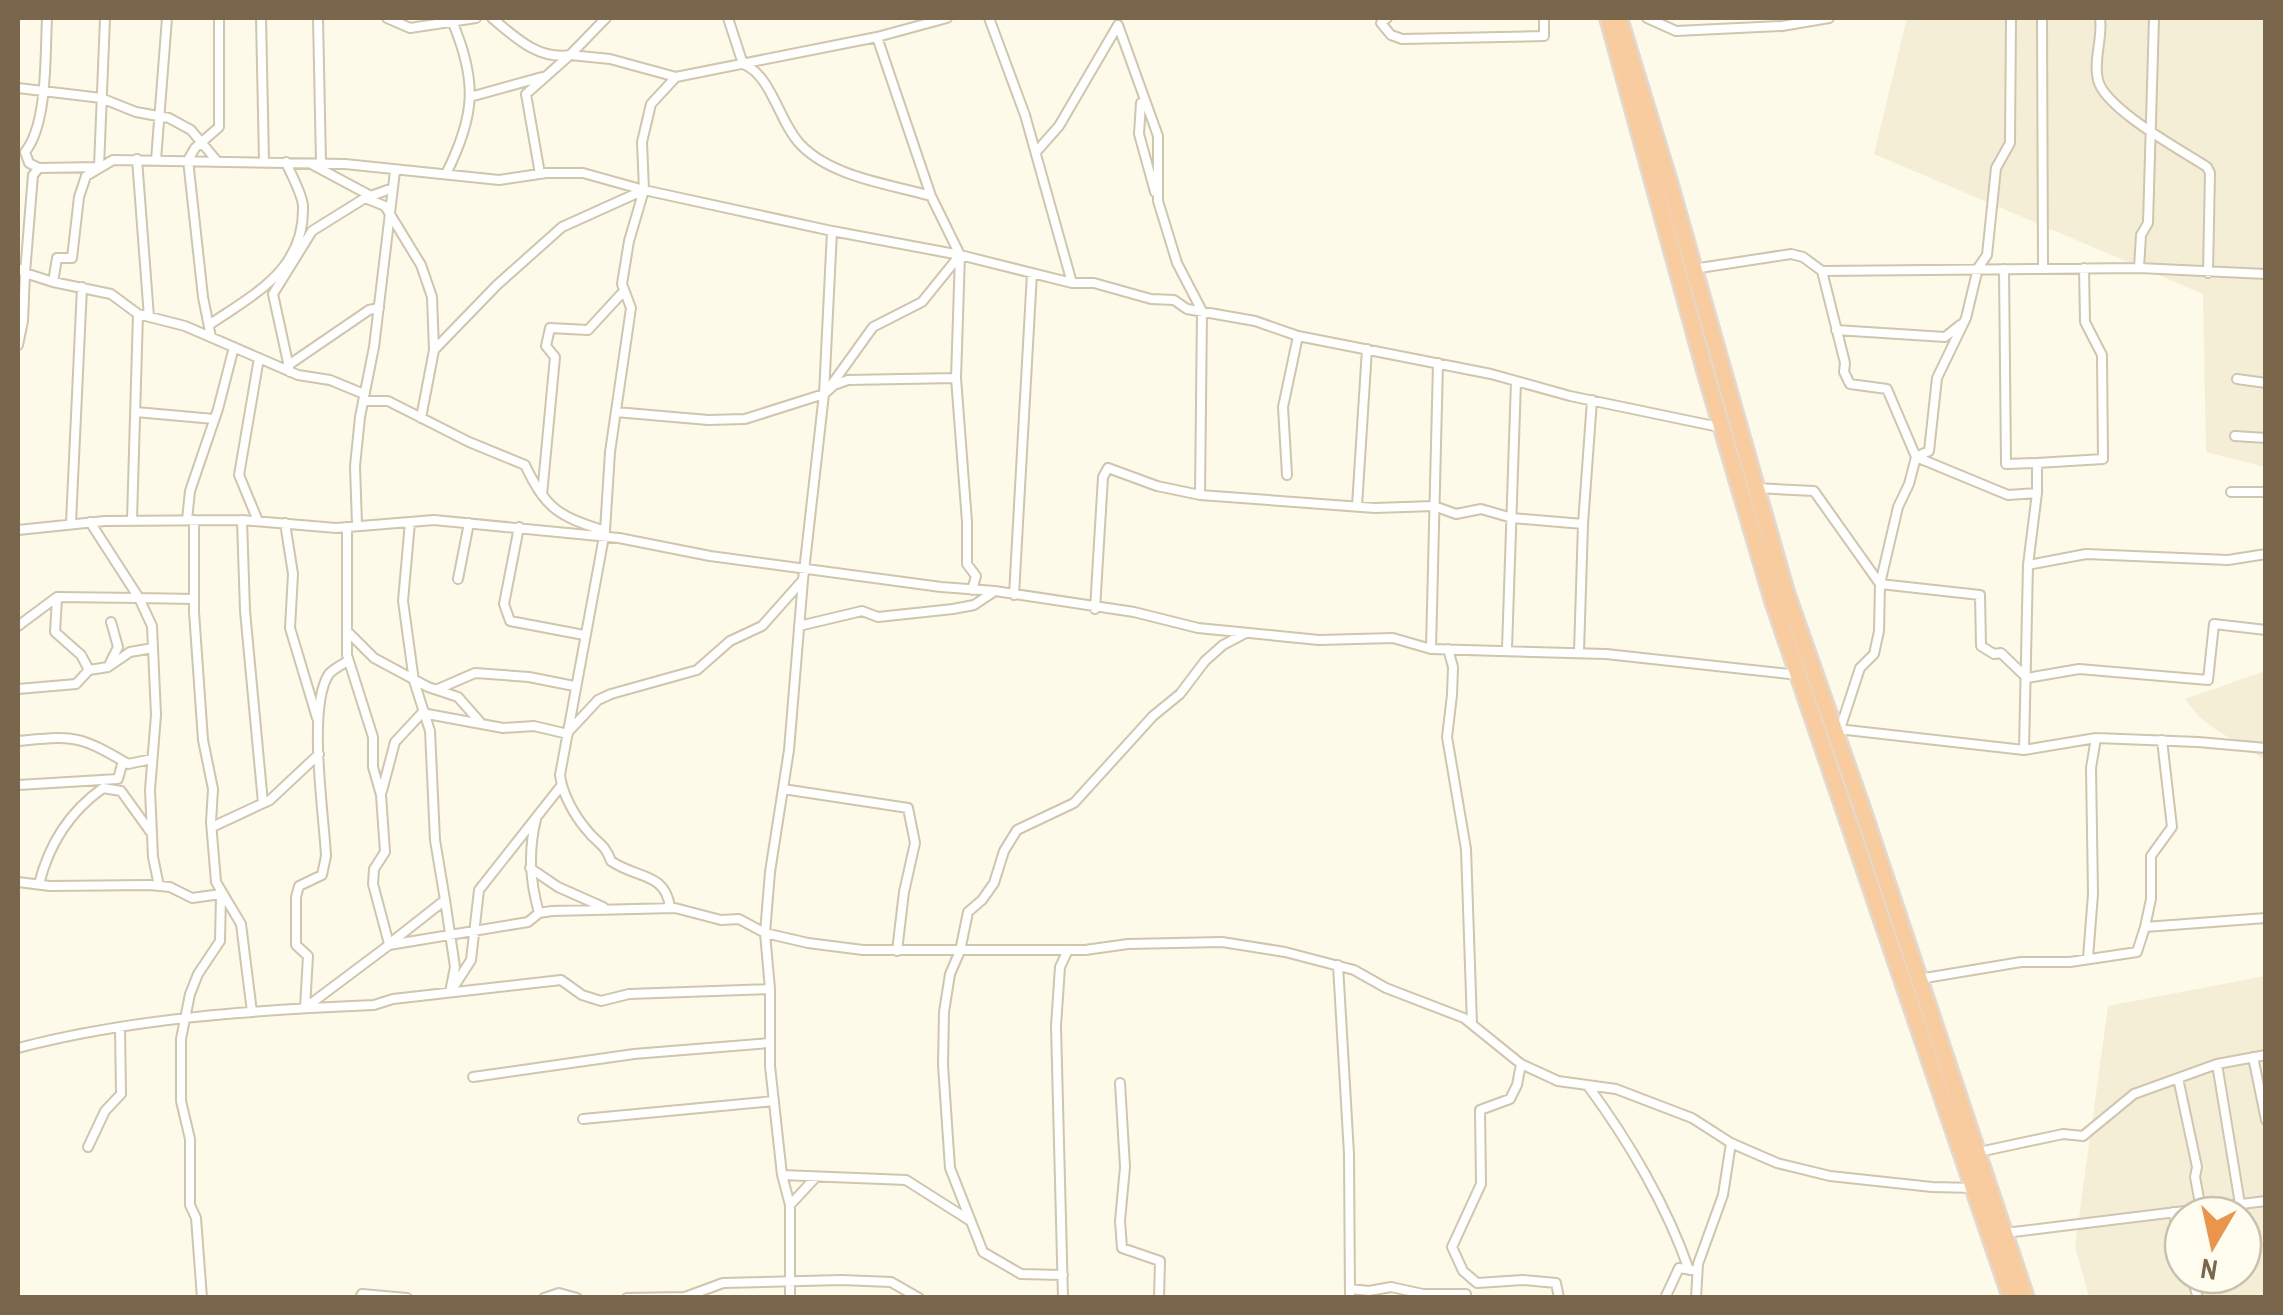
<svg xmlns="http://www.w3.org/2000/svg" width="2283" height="1315" viewBox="0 0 2283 1315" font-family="'Archivo Narrow',sans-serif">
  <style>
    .residential { fill: #f5eed7; fill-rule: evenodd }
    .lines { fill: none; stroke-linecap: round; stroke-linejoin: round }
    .street-casing { stroke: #d0c5ad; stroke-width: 12 }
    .highway-casing { stroke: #dfdad4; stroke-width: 20 }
    .street { stroke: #fff; stroke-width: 8 }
    .highway { stroke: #f8cc9e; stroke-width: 15 }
  </style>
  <rect width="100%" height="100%" fill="#fdfae9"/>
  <path class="residential" d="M1907,18h358v449l-59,-15 -3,-158 -329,-140z
    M2265,671v89l-50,-31 -17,-13 -13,-17z
    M2265,976v321h-176l-14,-51 33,-240zM2183,1215h60v60h-60z"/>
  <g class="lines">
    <defs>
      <path id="street" d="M47,18c-2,36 1,106 -22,134l4,11 10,5 60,-1
        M261,18l3,143
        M318,18l3,145
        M387,18l23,10 66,-10
        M492,18c23,19 46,42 78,37l-44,39 14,80
        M606,18l-36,37 40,4 66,18
        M728,18l15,46c29,11 36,59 58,81 31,32 88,39 130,51l29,59 -128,-24 -8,163 -21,186 -14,170 -19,122 -5,61 5,56v77l12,109 8,30v93
        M989,18l36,97 47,168
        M1387,18l-6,5 10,12 11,4 142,-3v-18
        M1647,18l29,13 106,-5 47,-8
        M2042,18l1,251
        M2100,18c3,20 -7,42 -2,62 7,29 83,70 109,87l3,6 -2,100
        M877,37l70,-19
        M18,88l83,10 35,14 33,6 22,12 26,31
        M470,97l72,-20
        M1141,103l-2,31 16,58
        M1036,152l23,-26 59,-101 40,111v65l19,62 25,48 -2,184
        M137,159l12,158
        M156,160l11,-142
        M313,165l58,31
        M99,167l6,-149
        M446,174c29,-58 32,-92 6,-153
        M365,198l20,8 36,59 11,32 2,53
        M960,255l112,28h22l57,16 23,1 13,9 68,12 43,15 193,38 79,22 149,31
        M960,255l-4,123 11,144v42l9,12 -4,14
        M18,268l7,5 8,-98 6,-7
        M2139,268l2,-33 7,-12 6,-205
        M1693,269l98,-15 12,3 19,14 23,92 -1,9 6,12 37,5 29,68 92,38 29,-2 -9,72 58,-11 142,6 38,-6
        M2004,269l2,195 31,-1
        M1822,271l317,-3 127,6
        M53,282l58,12 27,20 47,12 113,49 32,5 34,14
        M209,325c45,-31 96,-55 94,-119 -1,-13 -12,-31 -17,-44
        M1836,330l109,7 15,-12
        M211,337l-8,-40 -15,-137 7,-12 24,-21v-109
        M18,345l5,-24 2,-48 28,9 4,-24h15l7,-61 7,-21 27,-16 232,4 154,16 47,-7h37l61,17 188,41
        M290,364l79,-54 10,-2
        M290,372l-17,-78 39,-63 53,-33 28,-10
        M2237,379l29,4
        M832,384l41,-57 49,-25 38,-47
        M363,401h25l81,41 56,23c21,44 33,51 80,66
        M136,412l78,7
        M616,412l92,8 37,-1 79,-25 10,-9 14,-5 108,-2
        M421,418l13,-68 63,-65 65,-58 82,-37
        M2235,436l31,2
        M1287,475l-4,-68 15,-71
        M1755,488l59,3 66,93 100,11 1,51 13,8 7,-1 26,25 52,-9 129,11 6,-56 52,6
        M2231,492h35
        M2037,493v-30l66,-4 -1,-104 -17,-33 -1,-54
        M542,495l13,-138 -9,-11 4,-18 38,2 35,-38
        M1357,506l10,-157
        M132,520l6,-206
        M187,520l3,-29 28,-82 16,-62
        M194,520v92l9,128 10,49 -2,33 5,60 25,42 11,88
        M242,520l3,91 18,192
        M258,521l-19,-46 20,-117
        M410,522l-7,79 11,80 16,50 5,109 10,60
        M71,523l11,-236
        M285,523l8,51 -3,54 27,90
        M357,525l-2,-59 5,-49 14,-70 21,-176
        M347,527v128l26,82v30l8,28 4,57 -11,17 -1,15 16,60 56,-44 10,67 -5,25
        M519,527l-15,77 6,17 74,14
        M18,530l87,-9 137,-1 94,8 98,-8 185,18 91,18 231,31 54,4 139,21 64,16 121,12 74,-2 38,11 175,5 192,21
        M458,579l11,-56
        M1014,595l18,-322
        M57,599l-2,33 26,23 8,15
        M1095,609l8,-132 5,-9 49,18 43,9 175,13 59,-2 22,8 25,-5 31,9 71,6
        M18,626l39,-29 82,1 -49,-76
        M799,626l63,-15 16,6 75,-8 21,-4 18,-12
        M348,632l26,26 54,29 30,10 22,25
        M1431,649l7,-286
        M1448,649l5,18 -1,28 -5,42 19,112 6,175
        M1507,649l9,-268
        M1579,652l4,-128 9,-124
        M110,663l8,-16 -7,-25
        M18,689l58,-5 13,-14 19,-3 22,-15 23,-4
        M438,689l37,-16 54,4 45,9
        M422,713l81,15 31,-2 34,8
        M1838,729l186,21 72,-12 102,4 68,6
        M1840,729l20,-61 14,-14 5,-23 1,-47 18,-77 11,-23 7,-27 13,-6 8,-73 29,-60 12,-50 9,-13 9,-87 14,-25 1,-125
        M570,730l28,-30 13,-6 86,-24 33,-29 32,-15 40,-45
        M18,741c57,-5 59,-7 110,23l24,-5
        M2024,750l4,-185
        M18,785l100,-6 5,-18
        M783,789l125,19 7,35 -11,49 -7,59
        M382,791l13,-49 27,-29
        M536,819c-8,33 -6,62 3,94
        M212,827l58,-27 49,-46
        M530,868l28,19 45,20
        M18,882l32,4 100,-1 20,2 22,11 29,-4 -1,47 -22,33 -8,20 -9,45v62l9,38v66l6,13 6,80
        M39,884c10,-40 30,-72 64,-96l18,3 31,43
        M159,886l-6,-29 -3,-67 6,-75 -4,-89 -13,-28 55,1
        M670,907c-5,-35 -33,-28 -59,-46 -7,-19 -14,-17 -25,-32 -12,-14 -24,-36 -26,-54l45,-244 5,-79 21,-144 -9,-24 7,-43 15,-51 -2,-48 9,-38 25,-27 201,-40 54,159
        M2145,927l6,-28v-43l21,-29 -10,-87
        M2088,958l5,-64 -2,-126 5,-30
        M1338,965l11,189 1,144
        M1919,979l102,-17h49l67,-10 8,-25 121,-9
        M453,988l18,-28 8,-70 82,-104
        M305,1008l84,-63 139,-23 11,-9 13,-2 123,-3 46,12 18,-1 26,14 43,10 55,7h222l43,-6 94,-2 63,10 69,18 32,18 78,30 57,46 37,17 58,8 76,29 39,25 46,20 53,13 102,11 43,1
        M305,1008l3,-52 -12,-11v-48l3,-11 23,-11 4,-19c-2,-41 -19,-150 3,-182 4,-5 14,-10 19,-13
        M18,1048c115,-30 236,-38 356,-43l19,-6 168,-19 21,15 19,6 28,-7 141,-5
        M2253,1057l13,63
        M1521,1064l-4,21 -7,14 -30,11 1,74 -29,63 11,24 14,12 46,-3 33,3 3,15
        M2217,1064l23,140
        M473,1077l161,-23 135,-11
        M2178,1078l19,89 -2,10 6,32
        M1120,1083l5,84 -5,54 2,27 38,13 -1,37
        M1588,1086c40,54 79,120 101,184
        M583,1119l191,-18
        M88,1147l17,-36 16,-17 -1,-66
        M1979,1152l84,-18 20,2 51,-42 83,-30 49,-9
        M782,1175l124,5 63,40
        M790,1205l26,-28
        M2173,1212l10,34
        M2005,1233l261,-32
        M1063,1275l-42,-1 -38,-22 -33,-84 -7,-103 1,-53 6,-38 10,-23 8,-39 14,-12 12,-17 10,-32 13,-21 57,-27 79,-87 27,-22 25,-33 18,-16 21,-11
        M2191,1275l7,23
        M1350,1289l19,2 22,-4 32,7h43
        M360,1298l2,-4 45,4
        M544,1298l15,-5 18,5
        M627,1298l58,-1 38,-14 119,-3 49,2 28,16
        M1063,1298l-7,-272 4,-59 8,-17
        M1665,1298l14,-30 13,2
        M1696,1298l2,-34 25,-69 8,-52"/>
      <path id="highway" d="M1608,18l98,356 67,227 238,697
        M1619,18l51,167 116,407 76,216 164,490"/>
    </defs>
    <use href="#street" class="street-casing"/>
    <use href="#highway" class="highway-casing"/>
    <use href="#street" class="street"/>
    <use href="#highway" class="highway"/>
  </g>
  <rect width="2283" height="1315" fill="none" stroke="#79664b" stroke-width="40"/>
  <g transform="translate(2213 1245) rotate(189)"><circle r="48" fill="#fffdf0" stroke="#c9c1ae" stroke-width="2.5"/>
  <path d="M0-8L18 38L0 25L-18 38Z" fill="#ea954b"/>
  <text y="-15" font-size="28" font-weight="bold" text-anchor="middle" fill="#79664b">N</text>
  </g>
</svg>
